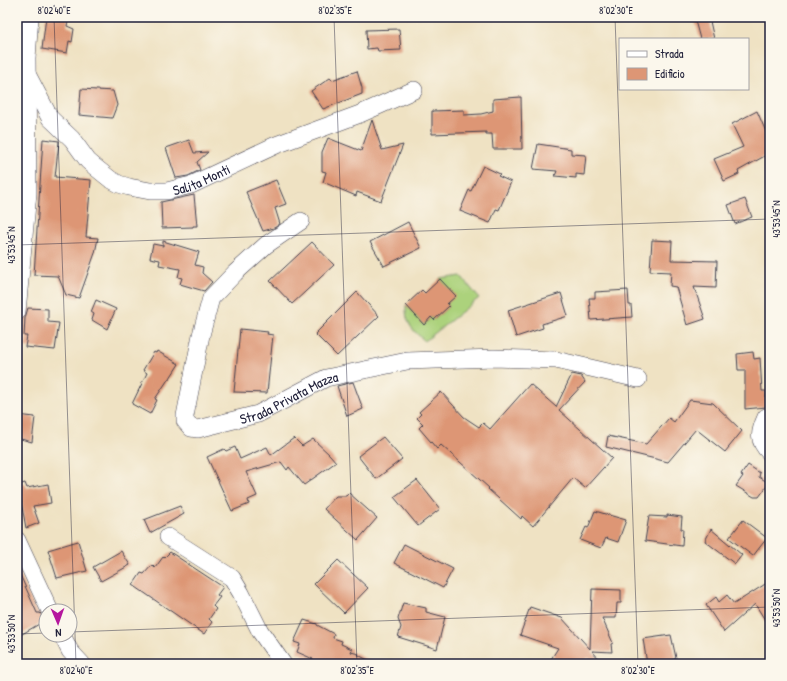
<svg xmlns="http://www.w3.org/2000/svg" width="787" height="681" viewBox="0 0 787 681" font-family="'Patrick Hand',sans-serif">
  <style>
    .green { fill: #acd27c; stroke: #677a5c }
    .building { fill: #dd9675 }
    .lines { fill: none; stroke-linecap: round; stroke-linejoin: round }
    .minor-casing { stroke: #413f4f; stroke-width: 18 }
    .minor { stroke: #fff; stroke-width: 17 }
    .ticks { fill: none; stroke: #22223b; stroke-width: 1; stroke-opacity: 0.45 }
    .labels { text-anchor: middle; dominant-baseline: central; stroke-width: 3; stroke-linejoin: round; paint-order: stroke }
    .street-label { font-size: 14px; fill: #22223b; stroke: #fbf7ec }
    .neatline { fill: none; stroke: #22223b; stroke-width: 1.5 }
    .ticks-label { font-size: 10px; text-anchor: middle; fill: #22223b }
  </style>
  <rect width="100%" height="100%" fill="#fbf7ec"/>
  <filter id="ink" filterUnits="userSpaceOnUse"><feTurbulence type="fractalNoise" baseFrequency=".025" numOctaves="2"/><feDisplacementMap in="SourceGraphic" scale="8" xChannelSelector="R" yChannelSelector="G"/><feConvolveMatrix kernelMatrix="1 2 1 2 8 2 1 2 1" color-interpolation-filters="sRGB"/></filter>
  <filter id="wash" filterUnits="userSpaceOnUse"><feTurbulence type="fractalNoise" baseFrequency=".012" numOctaves="4" result="noise"/><feDisplacementMap in="SourceGraphic" scale="16" xChannelSelector="R" yChannelSelector="G"/><feGaussianBlur stdDeviation="0.9" result="paint"/><feColorMatrix in="noise" values="0 0 0 0 0 0 0 0 0 0 0 0 0 0 0 0 0 1.4 0 .05"/><feComposite in="paint" operator="in"/></filter>
  <g filter="url(#wash)">
    <rect width="100%" height="100%" fill="#efe2c3"/>
    <path class="green" d="M461,276l18,22 -54,43c-13,-11 -20,-18 -19,-36l18,20 7,-8 3,3 15,-14 -2,-2 8,-8 -15,-17z"/>
    <g id="blocks">
      <path class="building" d="M46,17h23l-2,9 7,3 -2,13 -3,-1 -2,12 -25,-4z
        M694,17h15l5,22h-14z
        M399,29l2,21 -23,1 -1,-3 -10,1 -1,-19z
        M357,71l5,17v6l-39,15 -12,-18 19,-13 2,2z
        M81,89l32,2 4,14 -5,13 -33,-3z
        M521,97l1,52h-29l-1,-15h-6v-2l-54,2v-23l32,-1v5l17,-1 12,-3v-12z
        M757,111l13,30v12l-32,18 1,3 -15,7 -10,-22 29,-12 -11,-23z
        M372,120l10,30 21,-5 -22,56 -24,-9 -1,4 -33,-14 3,-10 -4,-1v-19l6,-14 33,13z
        M43,139l16,2 -4,36 36,3 -5,57 12,1 -3,15 -16,45 -13,-3 -8,-19 -24,-1z
        M189,140l5,13 14,-1 -11,10 3,8 -12,6 -12,2 -10,-30z
        M538,144l33,5v5l15,1 -2,20 -8,-1v4l-21,-2 2,-5 -24,-2z
        M483,166l17,8 -2,2 13,6 -12,28 -3,-1 -6,14 -30,-12 9,-21 2,1z
        M276,180l10,24 -11,4 5,16 -6,4 -11,3 -17,-39z
        M194,195l3,31h-4v1l-31,1 -1,-26z
        M745,199l7,18 -17,7 -7,-19z
        M408,222l13,26 -37,18 -14,-24z
        M652,240l20,1 -1,19 46,1 -1,27 -22,-1 11,32 -18,6 -11,-38 -6,-1 1,-14 -21,-1z
        M163,241l36,11 -4,13 8,2 -1,6 10,9 -8,9 -24,-7 2,-6 -4,-1 2,-8 -21,-4 1,-5 -10,-2 3,-14 10,2z
        M312,242l22,23 -42,39 -22,-23z
        M440,279l16,17 -9,8 2,2 -15,14 -3,-3 -7,8 -18,-20 16,-15 3,3z
        M628,290l1,15h2l1,12 -41,3 -2,-22h6v-6z
        M357,292l22,24 -42,40 -22,-22z
        M561,293l7,23 -26,8 1,4 -27,9 -8,-27z
        M96,300l20,9 -9,20 -15,-9 2,-6 -3,-2z
        M28,308l20,1v13l11,1 -4,27 -30,-3 2,-11h-3l1,-18z
        M240,329l28,3 -1,2 6,1 -6,58 -33,-1z
        M157,351l22,13 -9,14h-1l-14,21 2,1 -7,14 -18,-10 15,-31 -4,-3 11,-18 2,1z
        M753,352l1,7 6,-1 2,33h4v16l-21,2v-39h-7l-1,-16z
        M572,374l9,2 4,6 -26,28 53,48 -27,30 -12,-10 -40,48 -11,-10 -1,3 -33,-30 1,-1 -48,-43 -4,4 -18,-21 4,-4 -6,-6 4,-4 -2,-2 22,-20 23,25 15,10 4,-4 7,6 40,-45 26,23z
        M353,382l10,27 -16,7 -10,-30z
        M690,400l23,3 29,28 -17,21 -29,-23 -28,33 -62,-15 2,-11 38,8 23,-26 5,4z
        M17,415l18,2 -3,25 -15,-4z
        M383,437l19,22 -26,20 -18,-23z
        M294,438l8,8 11,-7 17,16 6,7 -32,23 -15,-18 -2,3 -6,-8 -35,10 11,24 -9,4 1,4 -17,7 -25,-54 17,-8 2,2 9,-4 5,12 27,-12 4,8z
        M748,465l12,8 -1,4 10,6 -10,14h-5l-18,-11 7,-10 -2,-1z
        M417,480l23,29 -22,17 -24,-29z
        M25,483l2,5 21,-4 3,19 -18,3 6,17 -13,5 -8,-43z
        M349,493l28,25 -19,22 -34,-31 12,-13h10z
        M180,506l4,8 -34,19 -6,-13z
        M595,511l31,9 -8,22 -12,-4 -5,10 -21,-8 6,-13 2,1z
        M667,515l15,2 -1,12h2l-1,17 -37,-5 4,-25 18,1z
        M743,520l24,18 -14,18 -24,-18z
        M711,529l31,26 -7,9 -30,-23z
        M78,541l9,30 -30,7 -9,-28z
        M404,544l49,25 -10,19 -49,-25z
        M121,551l9,14 -29,16 -8,-14z
        M170,552l53,35 -6,8 3,2 -7,9 3,3 -7,10 3,3 -8,12 -71,-49 8,-12 3,1 8,-9 3,3 8,-11 1,1z
        M338,560l30,28 -24,25 -30,-29z
        M17,568l20,45h3l6,7 -29,17z
        M770,581v47l-15,-24 -31,28 -18,-27 10,-8 3,5 8,-7 7,9z
        M592,589l29,1v13h-4l-1,15h-14l11,25 -2,1 1,8 -20,-1 9,10 -14,-3 -4,6h-35l10,-16 -38,-13 10,-28 32,11 28,31z
        M403,603l23,5v4l19,5 -8,32 -39,-12 3,-10 -3,-8z
        M304,620l13,4v1l17,9 -1,4 9,3 -1,3 11,5 -1,3 8,2 -1,1 18,9h-65l2,-5 -16,-7 3,-8 -6,-2z
        M671,635l5,23 -10,6h-19l-4,-25z"/>
    </g>
  </g>
  <g filter="url(#ink)">
    <use href="#blocks" fill-opacity="0" stroke="#413f4f" stroke-width="1"/>
    <g class="lines">
      <defs>
        <g id="minor">
          <path id="s1" d="M27,74l23,44 22,21 16,22 7,6 15,12 9,5 10,3 21,4h17l24,-6 85,-40 84,-31 54,-24"/>
          <path id="s2" d="M301,221l-35,24 -31,28 -24,25 -10,37 -16,81v5l6,7 7,1 60,-15 68,-36 81,-17 87,-3 62,2 82,19"/>
          <path d="M17,312l11,-119 -1,-135 3,-41"/>
          <path d="M770,419l-4,-2c-7,15 -9,24 4,36"/>
          <path d="M168,537l64,41 9,15 19,38 23,33"/>
          <path d="M17,540l33,71"/>
          <path d="M62,635l8,16 12,13"/>
        </g>
      </defs>
      <use href="#minor" class="minor-casing"/>
      <use href="#minor" class="minor"/>
    </g>
  </g>
  <path class="ticks" d="M54,17l22,647M334,17l23,647M615,17l23,647M17,245l753,-26M70,632l700,-25M17,634l29,-1"/>
  <g class="labels">
    <g class="street-label">
      <text stroke="none"><textPath href="#s1" startOffset="231">Salita Monti</textPath></text>
      <text stroke="none"><textPath href="#s2" startOffset="358">Strada Privata Mazza</textPath></text>
    </g>
  </g>
  <rect width="787" height="681" fill="none" stroke="#fbf7ec" stroke-width="44"/>
  <rect x="619" y="38" width="130" height="52" fill="#fbf7ec" stroke="#a4a2a5"/>
  <rect x="627" y="51" width="20" height="6" fill="#ffffff" stroke="#a4a2a5"/>
  <text x="655" y="58" font-size="12" fill="#22223b">Strada</text>
  <rect x="627" y="68" width="20" height="12" fill="#dd9675" stroke="#a4a2a5"/>
  <text x="655" y="78" font-size="12" fill="#22223b">Edificio</text>
  <g transform="translate(58 623) rotate(178)"><circle r="19" fill="#fbf7ec" stroke="#a4a2a5"/>
  <path d="M0-3L7 15L0 10L-7 15Z" fill="#b5179e"/>
  <text y="-6" font-size="11" font-weight="bold" text-anchor="middle" fill="#22223b">N</text>
  </g>
  <rect x="22" y="22" width="743" height="637" class="neatline"/>
  <g class="ticks-label">
    <text x="54" y="14">8°02'40"E</text>
    <text x="335" y="14">8°02'35"E</text>
    <text x="616" y="14">8°02'30"E</text>
    <text transform="translate(776 219) rotate(-90)" y="4">43°53'45"N</text>
    <text transform="translate(11 245) rotate(-90)" y="4">43°53'45"N</text>
    <text transform="translate(776 608) rotate(-90)" y="4">43°53'50"N</text>
    <text transform="translate(11 634) rotate(-90)" y="4">43°53'50"N</text>
    <text x="76" y="674">8°02'40"E</text>
    <text x="357" y="674">8°02'35"E</text>
    <text x="638" y="674">8°02'30"E</text>
  </g>
</svg>
